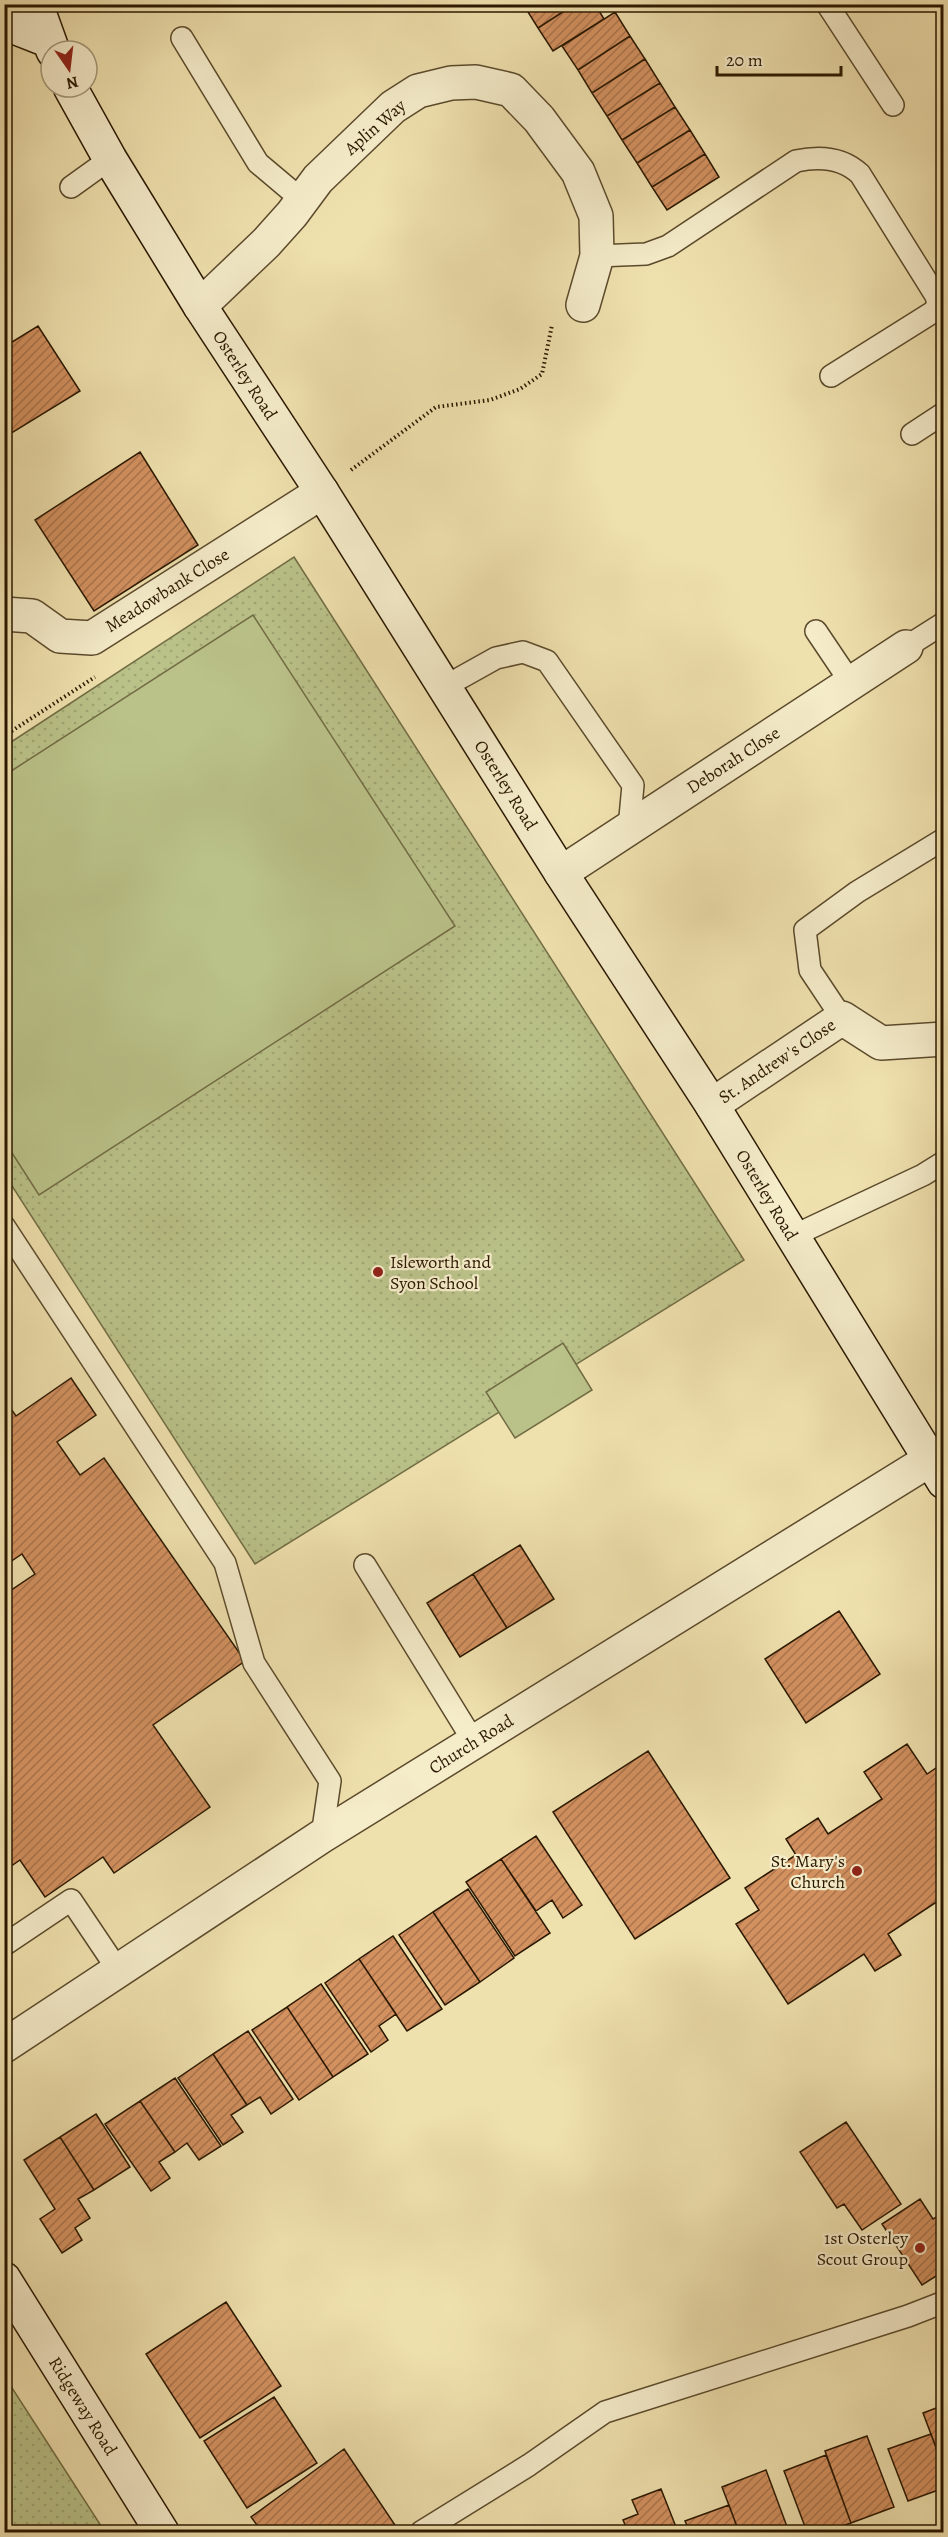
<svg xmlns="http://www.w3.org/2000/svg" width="948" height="2537" viewBox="0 0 948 2537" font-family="Alegreya,serif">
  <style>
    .park { fill: url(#park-dots); stroke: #726d44; stroke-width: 1.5 }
    .pitch { fill: #bac289; stroke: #726d44; stroke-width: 1.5 }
    .building { fill: url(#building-hatch); stroke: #2a1800; stroke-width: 1.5 }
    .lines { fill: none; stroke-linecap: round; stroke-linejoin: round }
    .lane-casing { stroke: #5b4a2c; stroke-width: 24 }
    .street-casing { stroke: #5b4a2c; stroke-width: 36 }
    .secondary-casing { stroke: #2a1800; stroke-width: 36 }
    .path { stroke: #2a1800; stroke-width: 4; stroke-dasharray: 1.5 3; stroke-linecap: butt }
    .lane { stroke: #f5ecca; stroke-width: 21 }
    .street { stroke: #f5ecca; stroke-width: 33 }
    .secondary { stroke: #f5ecca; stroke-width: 33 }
    .poi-dot { fill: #8f2418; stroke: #f5ecca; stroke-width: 2 }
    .labels { text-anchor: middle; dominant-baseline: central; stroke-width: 4.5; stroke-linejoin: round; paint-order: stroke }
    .street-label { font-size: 18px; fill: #2a1800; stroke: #f5ecca }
    .poi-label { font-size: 18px; fill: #2a1800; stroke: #f5ecca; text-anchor: end }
  </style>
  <defs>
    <pattern id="park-dots" width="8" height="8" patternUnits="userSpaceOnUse" patternTransform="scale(1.5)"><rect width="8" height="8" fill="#bac289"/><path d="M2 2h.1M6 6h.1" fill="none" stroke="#a0a674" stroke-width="1.8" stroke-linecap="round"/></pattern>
    <pattern id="building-hatch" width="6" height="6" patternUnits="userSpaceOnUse" patternTransform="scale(1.5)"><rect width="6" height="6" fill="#d39160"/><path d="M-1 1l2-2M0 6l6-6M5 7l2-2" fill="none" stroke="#ab754d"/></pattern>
  </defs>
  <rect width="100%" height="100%" fill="#efe1ae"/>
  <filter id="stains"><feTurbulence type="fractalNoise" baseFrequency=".00333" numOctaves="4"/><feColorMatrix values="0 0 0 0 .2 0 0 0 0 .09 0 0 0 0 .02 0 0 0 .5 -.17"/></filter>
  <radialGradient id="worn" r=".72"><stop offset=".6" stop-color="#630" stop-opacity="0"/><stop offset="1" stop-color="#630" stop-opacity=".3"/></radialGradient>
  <path class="park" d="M294,557l450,703 -489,304 -250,-389v-429z
    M4,2377h1l100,155h-100z"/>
  <path class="pitch" d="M253,615l202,311 -416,269 -34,-53v-367z
    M563,1343l29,47 -77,48 -29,-46z"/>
  <path class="building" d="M523,4h52l-37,24z
    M575,4h20l9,15 -51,32 -15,-23z
    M615,12l15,24 -52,34 -16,-24z
    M630,36l15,23 -53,34 -14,-23z
    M645,59l15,24 -53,33 -15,-23z
    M660,83l15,24 -53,33 -15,-24z
    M675,107l15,23 -53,33 -15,-23z
    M690,130l15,24 -53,33 -15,-24z
    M705,154l14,23 -52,33 -15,-23z
    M38,326l42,65 -75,46 -1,-90z
    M140,452l58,93 -104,66 -59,-91z
    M71,1378l25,37 -39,27 23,33 24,-17 141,203 -92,64 57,82 -96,66 -11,-16 -58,40 -25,-37 -16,11v-276l31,-21 -13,-20 -18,12v-167l12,17z
    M520,1545l34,54 -47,29 -34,-54z
    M473,1574l34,54 -47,29 -33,-54z
    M839,1611l41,63 -74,49 -41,-64z
    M907,1744l20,30 15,-10 2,3v130l-56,37 13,21 -26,16 -11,-17 -76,50 -52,-80 23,-14 -14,-22 51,-33 -10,-16 32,-21 10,16 54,-35 -18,-27z
    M648,1751l82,127 -95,61 -82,-127z
    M536,1836l46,69 -19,13 -11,-18 -16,11 -35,-52z
    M501,1859l49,74 -35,23 -49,-74z
    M468,1889l46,69 -34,24 -47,-70z
    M433,1912l47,70 -35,23 -46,-70z
    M393,1936l49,73 -35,22 -48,-72z
    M359,1959l37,55 -17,12 9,14 -17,12 -46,-69z
    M321,1984l47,70 -35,23 -46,-70z
    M287,2007l46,70 -34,23 -47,-70z
    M248,2031l45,68 -22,15 -11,-17 -13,8 -34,-51z
    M213,2054l34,51 -16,10 12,17 -20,13 -45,-67z
    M175,2078l46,68 -22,14 -12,-17 -12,9 -35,-51z
    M140,2101l35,51 -16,10 11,16 -19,13 -46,-67z
    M96,2114l34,53 -36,23 -34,-53z
    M846,2122l55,82 -39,26 -18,-26 -7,4 -37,-56z
    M60,2137l34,53 -16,9 12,19 -15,10 7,12 -20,13 -22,-34 15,-10 -31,-49z
    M920,2199l13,20 11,-6v58l-22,14 -40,-61z
    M226,2302l55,84 -81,52 -54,-84z
    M274,2397l43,66 -70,45 -43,-67z
    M944,2405v64l-21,-56z
    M931,2434l13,35v19l-36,13 -20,-52z
    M867,2436l27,71 -43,16 -26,-72z
    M344,2449l51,76 -9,7h-124l-11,-15z
    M826,2455l25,68 -27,9h-17l-23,-61z
    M766,2470l23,62h-50l-17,-45z
    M661,2489l17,43h-50l-5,-12 15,-6 -6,-14z
    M729,2505l10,27h-49l-5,-11z"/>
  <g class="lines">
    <defs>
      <path id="lane" d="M827,4l66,101
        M182,38l76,125 44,37
        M71,187l39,-28
        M597,256l49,-2 22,-8 128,-85c23,-5 46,-4 64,13l76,122 2,9 -5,7 -102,64
        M912,434l32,-21
        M816,631l35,52
        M906,647l38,-24
        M444,687l52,-29 27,-6 24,9 86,124 -4,43
        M842,1018l-32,-48 -5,-40 52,-38 87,-53
        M4,1226l221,337 29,100 76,118 -8,55
        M793,1236l130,-61 21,-13
        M365,1565l109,177
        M4,1945l67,-45 47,70
        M421,2532l108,-67 76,-53 303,-96 36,-14"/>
      <path id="street" d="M200,306l66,-63 26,-29 26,-35 75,-72 25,-16 33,-8 25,-1 35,8 28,29 39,53 18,44 1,40 -14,49
        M4,614l28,2 28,20 32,2 230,-146
        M561,873l345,-226
        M712,1105l130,-87 39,25 63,-4
        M4,2046l318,-210 622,-385"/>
      <path id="secondary" d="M36,4l17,47
        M4,23l43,17
        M70,87l40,72 90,147 122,186 239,381 151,232 232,377
        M4,2279l158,253"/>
    </defs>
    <use href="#lane" class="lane-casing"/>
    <use href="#street" class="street-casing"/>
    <use href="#secondary" class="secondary-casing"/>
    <path class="path" d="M351,470l85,-63 54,-7 30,-11 22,-15 10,-49
      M4,736l91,-59"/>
    <use href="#lane" class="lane"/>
    <use href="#street" class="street"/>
    <use href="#secondary" class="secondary"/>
  </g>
  <g class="poi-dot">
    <circle cx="378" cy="1272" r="6"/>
    <circle cx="857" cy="1871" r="6"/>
    <circle cx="920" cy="2248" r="6"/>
  </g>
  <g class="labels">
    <g class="street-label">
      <text transform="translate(375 127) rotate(-41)">Aplin Way</text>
      <text transform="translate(245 375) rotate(57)">Osterley Road</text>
      <text transform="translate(167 590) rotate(-32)">Meadowbank Close</text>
      <text transform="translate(733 760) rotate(-33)">Deborah Close</text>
      <text transform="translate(506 785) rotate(58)">Osterley Road</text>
      <text transform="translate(777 1061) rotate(-34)">St. Andrew's Close</text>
      <text transform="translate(767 1195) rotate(59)">Osterley Road</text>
      <text transform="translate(471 1744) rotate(-32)">Church Road</text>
      <text transform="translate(83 2406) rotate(58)">Ridgeway Road</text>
    </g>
    <g class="poi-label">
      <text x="390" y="1262" text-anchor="start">Isleworth and<tspan x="390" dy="21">Syon School</tspan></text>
      <text x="845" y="1861">St. Mary's<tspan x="845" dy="21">Church</tspan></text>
      <text x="908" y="2238">1st Osterley<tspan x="908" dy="21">Scout Group</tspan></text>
    </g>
  </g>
  <rect width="948" height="2537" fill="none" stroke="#efe1ae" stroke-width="24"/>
  <rect x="6" y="6" width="936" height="2525" fill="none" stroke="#2a1800" stroke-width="3"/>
  <rect x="12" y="12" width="924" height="2513" fill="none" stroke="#2a1800" stroke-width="1.5"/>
  <g transform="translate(69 69) rotate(166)"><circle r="28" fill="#f5ecca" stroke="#a49779" stroke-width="1.5"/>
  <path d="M0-4.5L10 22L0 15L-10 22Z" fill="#8f2418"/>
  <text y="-9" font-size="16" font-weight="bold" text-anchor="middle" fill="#2a1800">N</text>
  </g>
  <path d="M717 66v9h124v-9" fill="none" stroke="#2a1800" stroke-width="3"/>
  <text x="726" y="66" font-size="18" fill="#2a1800" stroke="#f5ecca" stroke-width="4.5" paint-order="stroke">20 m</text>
  <rect width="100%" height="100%" filter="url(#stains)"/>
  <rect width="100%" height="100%" fill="url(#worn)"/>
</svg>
